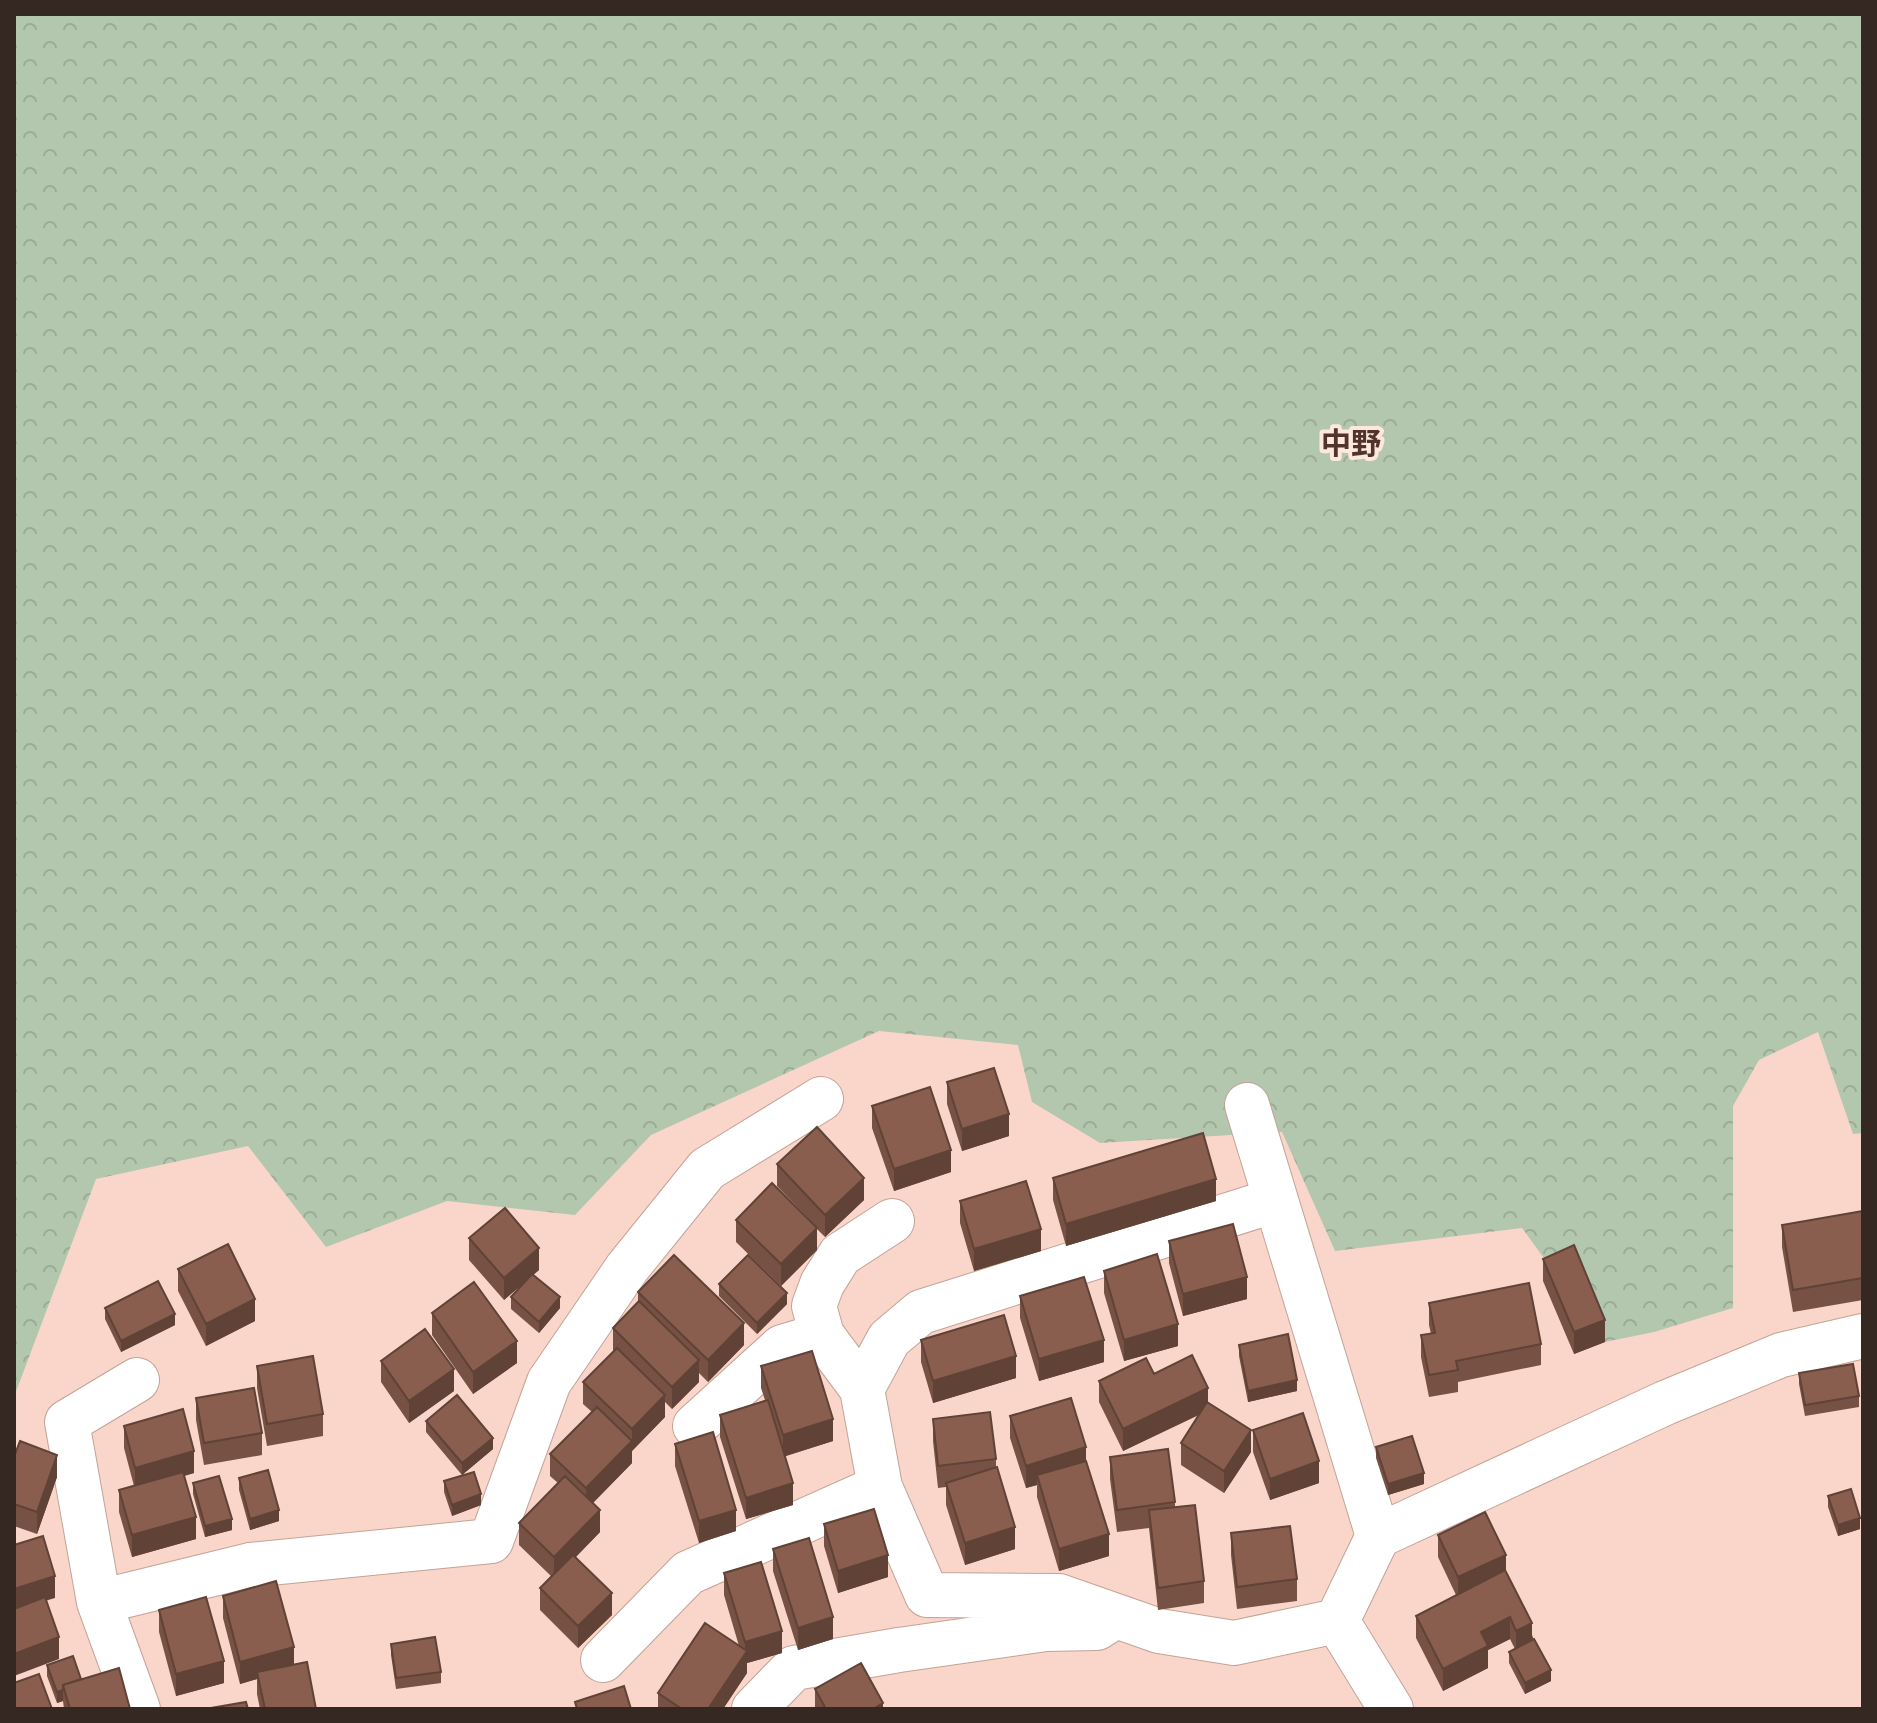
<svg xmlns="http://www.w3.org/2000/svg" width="1877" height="1723" viewBox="0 0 1877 1723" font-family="'Archivo Narrow','Noto Sans JP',sans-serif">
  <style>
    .forest { fill: url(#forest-crowns) }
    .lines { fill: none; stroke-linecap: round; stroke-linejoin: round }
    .minor-casing { stroke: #c4a296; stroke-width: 46 }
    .minor { stroke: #fff; stroke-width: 44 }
    .wall { fill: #765144 }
    .shaded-wall { fill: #604237 }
    .building { fill: #895e4f; stroke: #604237; stroke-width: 2 }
    .labels { text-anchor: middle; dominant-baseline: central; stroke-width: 8; stroke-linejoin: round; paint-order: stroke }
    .quarter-label { font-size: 30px; font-weight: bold; fill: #51352c; stroke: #fde7df }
  </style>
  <defs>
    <pattern id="forest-crowns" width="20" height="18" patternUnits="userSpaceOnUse" patternTransform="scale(2)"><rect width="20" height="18" fill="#b3c7ae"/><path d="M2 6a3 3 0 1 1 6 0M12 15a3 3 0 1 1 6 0" fill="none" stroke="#9bab95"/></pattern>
  </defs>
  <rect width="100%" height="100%" fill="#fad6ca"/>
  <path class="forest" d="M14,14h1849v1119l-10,1 -35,-102 -59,28 -26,46v202l-79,24 -49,10 -83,-114 -187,23 -53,-119 -182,11 -68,-41 -14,-57 -139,-14 -228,104 -76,80 -128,-14 -121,46 -78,-101 -152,33 -82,218z"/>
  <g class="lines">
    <defs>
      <path id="minor" d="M1247,1105l131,431
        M892,1221l-52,34 -18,29 -8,22 8,29 40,54 18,98 47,108 132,1 100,35 75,12 103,-22
        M137,1380l-70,42 32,180 39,107
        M862,1389l27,-50 32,-27 355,-112
        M695,1426l87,-79 40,-12
        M99,1602l151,-37 241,-24 58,-159 78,-114 80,-99 114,-70
        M1337,1621l41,-85 287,-133 116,-48 82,-19
        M1337,1621l54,88
        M603,1660l85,-87 192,-86
        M754,1709l40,-41 105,-18 147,-21 51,-1 19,-12"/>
    </defs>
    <use href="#minor" class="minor-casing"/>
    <use href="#minor" class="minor"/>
  </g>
  <path class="wall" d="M947,1082l62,54 -47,15 -15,-47z
    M872,1106l79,66 -57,19 -22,-63z
    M777,1164l87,36 -39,37 -8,-8v21l-36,36 -45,-44v-22l71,-3 -30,-31z
    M1053,1178l163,23 -150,45 -13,-46z
    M960,1201l81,50 -67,20 -14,-48z
    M1863,1211v89l-70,12 -11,-65v-22z
    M469,1238l70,32 -6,5 27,33 -21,25 -28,-24v-12l15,-16 -22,19 -35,-40z
    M1169,1241l78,58 -64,17 -14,-53z
    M1543,1259l62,83 -31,12 -31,-73z
    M178,1269l77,52 -49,25 -28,-55z
    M1104,1271l74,75 -54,15 -20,-68z
    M719,1284l68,20 -30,30 -38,-38z
    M638,1292l106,53 -36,37 -9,-9v9l-27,27 -7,-7v15l-33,34v12l-39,40 7,29 -24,25 36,58 -34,33 -38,-38v-22l11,-12 -32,-31v-22l39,-40 -8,-7v-22l42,-42 -9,-8v-22l31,-31 -1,-1v-22l25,-26z
    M1020,1296l84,66 -65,19 -19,-63z
    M1429,1303l112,41v21l-83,17v10l-29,5 -8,-40v-22l10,-1 -2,-9z
    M105,1308l70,17 -54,27 -16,-33z
    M432,1313l85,50 -44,31 -41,-59z
    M921,1340l95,38 -83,25 -12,-41z
    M1239,1345l58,46 -49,11 -9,-46z
    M381,1361l73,30 -45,32 -28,-41z
    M257,1366l66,48v22l-56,10 -10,-58z
    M761,1366l72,75 -48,15 8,49 -47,14 -26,-82v-22l45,-15 -4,-12z
    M1799,1373l60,23v11l-54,9 -6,-32z
    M1154,1374l54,28 43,50 -27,41 -43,-28v-22l18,-28 -76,36 -24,-49v-21z
    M196,1398l66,35v22l-58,10 -8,-45z
    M1010,1416l76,45 23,95 -50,15 -22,-74v-12l-11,3 -16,-50z
    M933,1419l63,40v9l19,81 -50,16 -19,-60v-18l-8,1 -5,-47z
    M426,1421l67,28 -31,26 -36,-43z
    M124,1426l70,47 -10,3 12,63 -64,18 -13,-45v-22l15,-4 -10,-38z
    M1253,1430l66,53 -49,17 -17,-48z
    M675,1444l61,87 -37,12 -24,-77z
    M1376,1447l48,37 -36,11 -12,-37z
    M14,1457l43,20 -20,57 -23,-8z
    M1110,1457l65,45v5l29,74v22l-46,7 -9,-82 -32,4 -7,-53z
    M239,1478l40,43 -29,9 -11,-40z
    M444,1481l37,24 -29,11 -8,-24z
    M193,1483l39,47 -27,7 -12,-43z
    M1828,1496l32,33 -22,7 -10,-29z
    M824,1524l64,53 -50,16 -14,-47z
    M1231,1533l66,46v22l-60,8 -6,-54z
    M1438,1535l68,37 45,109 -26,13 -16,-31v-11l6,-3 -5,-10 -22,11v18l-45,23 -27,-53v-22l40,-21 -18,-38z
    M773,1549l60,90 -35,11 -25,-79z
    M724,1573l58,80 -35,10v10l-24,36h-65v-16l81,-47 -15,-51z
    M223,1596l71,69 22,44h-56l-3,-15v-15l-17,5 -17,-66z
    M159,1610l65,73 -48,13 -17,-64z
    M391,1644l50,28v11l-45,6 -5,-34z
    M47,1665l34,14 49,30h-66l-1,-8 -6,2 -10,-27z
    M815,1689l68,20h-68z"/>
  <path class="shaded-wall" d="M1009,1114v22l-47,15v-22z
    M951,1150v22l-57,19v-22z
    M864,1178v22l-39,37v-22z
    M1216,1179v22l-150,45v-22z
    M817,1228v22l-36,36v-22z
    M1041,1229v22l-67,20v-22z
    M539,1248v22l-35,30v-22z
    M1247,1277v22l-64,17v-22z
    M787,1293v11l-30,30v-11z
    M560,1297v11l-21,25v-11z
    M255,1299v22l-49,25v-22z
    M175,1314v11l-54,27v-11z
    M1605,1320v22l-31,12v-22z
    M744,1323v22l-36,37v-22z
    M1178,1324v22l-54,15v-21z
    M1104,1340v22l-65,19v-22z
    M517,1341v22l-44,31v-22z
    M1016,1356v22l-83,25v-22z
    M699,1360v22l-27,27v-22z
    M454,1369v22l-45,32v-22z
    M1297,1380v11l-49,11v-11z
    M1208,1388v22l-85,41v-22z
    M665,1395v22l-33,34v12l-46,47v-22l46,-47v-12z
    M833,1419v22l-50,16v-22z
    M1251,1430v22l-27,41v-22z
    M493,1438v11l-31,26v-12z
    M1086,1447v22l-49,6v10l-11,3v-22z
    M194,1451v22l-59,17v-22z
    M57,1455v22l-20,57v-22z
    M1319,1461v22l-49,17v-21z
    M1424,1473v11l-36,11v-11z
    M793,1483v22l-47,14v-21z
    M481,1494v11l-29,11v-11z
    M279,1510v11l-29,9v-11z
    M600,1510v22l-46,47v-22z
    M736,1510v21l-37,12v-22z
    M196,1517v22l-64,18v-22z
    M1860,1518v11l-22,7v-11z
    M232,1519v11l-27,7v-11z
    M1015,1527v22l-50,16v-22z
    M1109,1534v22l-50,15v-22z
    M888,1555v22l-50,16v-22z
    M1506,1555v22l-48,22v-22z
    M55,1576v22l-41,12v-21z
    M612,1593v22l-34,33v-22z
    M833,1617v22l-35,11v-22z
    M1510,1617v22l-22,11v18l-45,23v-22l38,-37z
    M1532,1623v22l-16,8v-22z
    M782,1631v22l-35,10v10l-24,36h-15l37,-55v-12z
    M59,1637v22l-45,17v-22z
    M294,1647v22l-37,3v7l-17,5v-22z
    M224,1661v22l-48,13v-22z
    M1551,1670v11l-26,13v-11z
    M63,1690v11l-6,2v-11z
    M883,1703v6h-10z"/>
  <path class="building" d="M994,1068l15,46 -47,15 -15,-47z
    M930,1087l21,63 -57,19 -22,-63z
    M817,1127l47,51 -39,37 -48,-51z
    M1203,1133l13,46 -150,45 -13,-46z
    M1026,1181l15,48 -67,20 -14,-48z
    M772,1183l45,45 -36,36 -45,-44z
    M505,1208l34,40 -35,30 -35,-40z
    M1863,1211v67l-70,12 -11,-65z
    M1233,1224l14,53 -64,17 -14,-53z
    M228,1244l27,55 -49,25 -28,-55z
    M1574,1245l31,75 -31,12 -31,-73z
    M1157,1254l21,70 -54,16 -20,-69z
    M674,1255l70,68 -36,37 -70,-68z
    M748,1255l39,38 -30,30 -38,-39z
    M532,1274l28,23 -21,25 -28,-25z
    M1084,1277l20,63 -65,19 -19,-63z
    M158,1281l17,33 -54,27 -16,-33z
    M474,1282l43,59 -44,31 -41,-59z
    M1529,1283l12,61 -85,17 2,9 -29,5 -8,-40 14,-2 -6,-30z
    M639,1301l60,59 -27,27 -59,-59z
    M1004,1315l12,41 -83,25 -12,-41z
    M425,1329l29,40 -45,32 -28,-40z
    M1288,1334l9,46 -49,11 -9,-46z
    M617,1348l48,47 -33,34 -49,-47z
    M812,1351l21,68 -50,16 -22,-69z
    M1192,1355l16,33 -85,41 -24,-48 47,-23 8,16z
    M313,1356l10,58 -56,10 -10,-58z
    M1853,1364l6,32 -54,9 -6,-32z
    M254,1388l8,45 -58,10 -8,-45z
    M457,1395l36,43 -31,25 -36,-42z
    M1071,1398l15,49 -60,19 -16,-50z
    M768,1400l25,83 -47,15 -26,-83z
    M1207,1402l44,28 -27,41 -43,-28z
    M597,1407l35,34 -46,47 -36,-34z
    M183,1409l11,42 -59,17 -11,-42z
    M990,1412l6,47 -58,7 -5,-47z
    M1303,1413l16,48 -49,18 -17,-49z
    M713,1432l23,78 -37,11 -24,-77z
    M1412,1436l12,37 -36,11 -12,-37z
    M20,1441l37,14 -20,57 -23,-8v-47z
    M1168,1449l7,53 -58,8 -7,-53z
    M1086,1461l23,73 -50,15 -22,-74z
    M997,1467l18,60 -50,16 -19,-60z
    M268,1470l11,40 -29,9 -11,-41z
    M183,1472l13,45 -64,18 -13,-45z
    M474,1472l7,22 -29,11 -8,-24z
    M219,1476l13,43 -27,7 -12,-43z
    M565,1476l35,34 -46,47 -35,-34z
    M1851,1489l9,29 -22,7 -10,-29z
    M1195,1505l9,76 -46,7 -9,-78z
    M874,1509l14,46 -50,16 -14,-47z
    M1485,1512l21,43 -48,22 -20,-42z
    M1290,1526l7,53 -60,8 -6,-54z
    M43,1536l12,40 -41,13v-44z
    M809,1538l24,79 -35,11 -25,-79z
    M573,1555l39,38 -34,33 -38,-38z
    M761,1562l21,69 -37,11 -21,-69z
    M1505,1570l27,53 -16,8 -6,-14 -29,15 7,14 -45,23 -27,-53z
    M276,1581l18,66 -54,15 -17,-66z
    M45,1597l14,40 -45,17v-45z
    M206,1597l18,64 -48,13 -17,-64z
    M705,1623l42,28 -39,58h-26l-24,-16z
    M435,1637l6,35 -45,6 -5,-34z
    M1534,1639l17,31 -26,13 -16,-31z
    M73,1656l8,23 -18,6v5l-6,2 -10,-27z
    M307,1662l9,47h-51l-8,-37z
    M861,1663l22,40 -10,6h-47l-11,-20z
    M119,1668l11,41h-60l-7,-24z
    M39,1674l13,35h-38v-26z
    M624,1686l7,23h-54l-2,-7z
    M246,1702l2,7h-43z"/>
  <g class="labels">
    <g class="quarter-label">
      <text x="1351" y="443">中野</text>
    </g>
  </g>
  <rect width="1877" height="1723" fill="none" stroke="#352823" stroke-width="32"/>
</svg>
